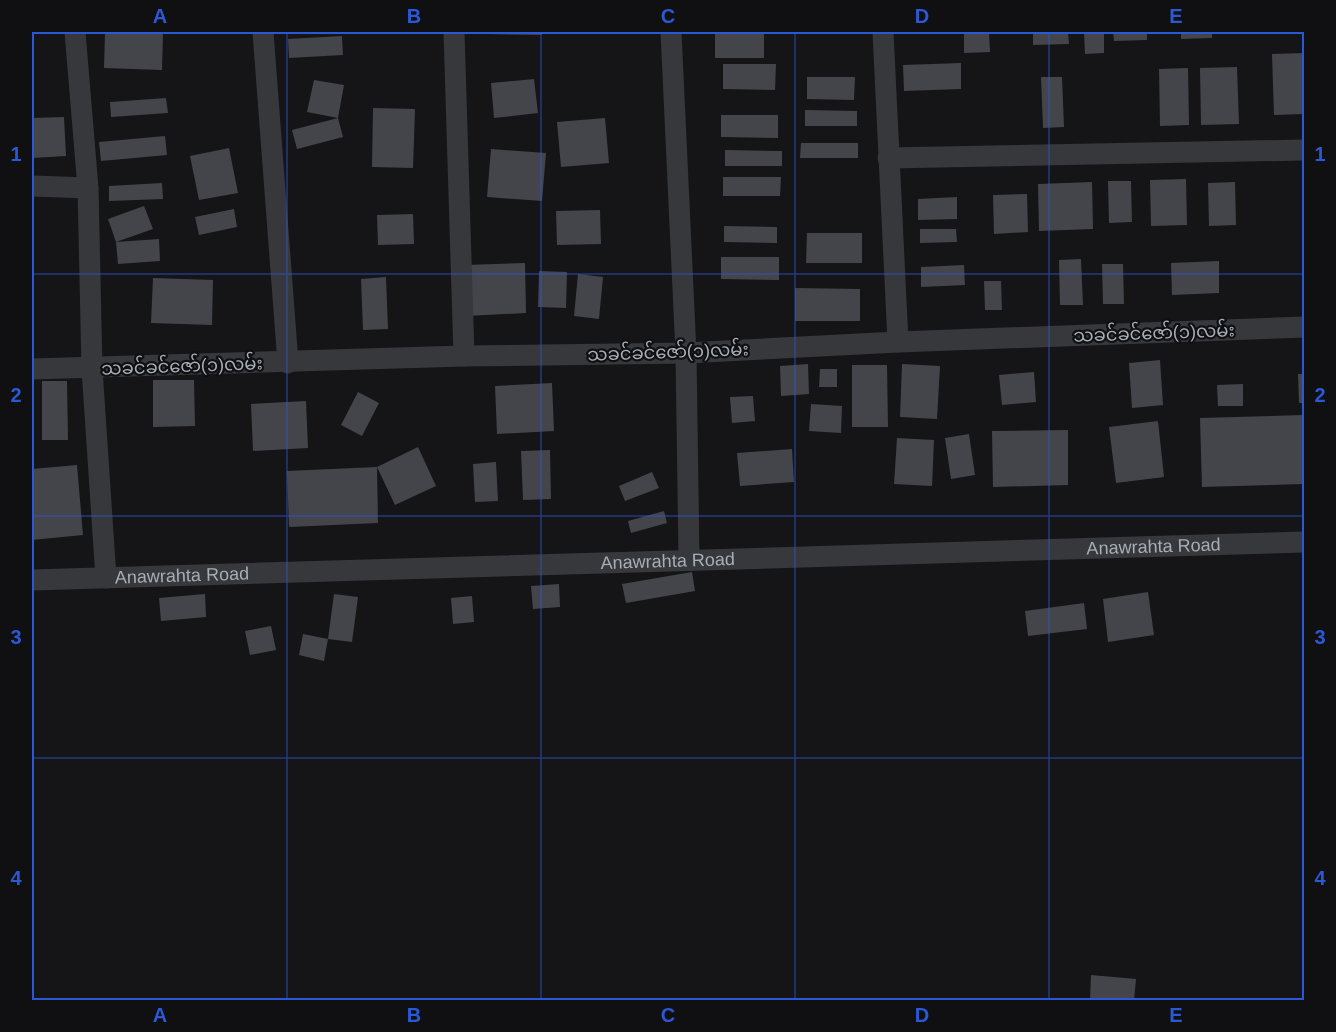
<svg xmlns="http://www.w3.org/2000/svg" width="1336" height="1032" viewBox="0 0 1336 1032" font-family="Arial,'Noto Sans Myanmar',sans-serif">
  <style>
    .building { fill: #44454a }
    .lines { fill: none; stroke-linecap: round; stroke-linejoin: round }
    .street { stroke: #36383c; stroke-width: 21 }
    .grid { fill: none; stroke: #2b58d5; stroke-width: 1.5; stroke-opacity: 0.55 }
    .labels { text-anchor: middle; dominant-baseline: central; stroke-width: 4.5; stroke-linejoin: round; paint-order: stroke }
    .street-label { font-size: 18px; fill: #a7aeb6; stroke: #101012 }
    .neatline { fill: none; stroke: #2b58d5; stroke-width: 2 }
    .grid-label { font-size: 20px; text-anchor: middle; font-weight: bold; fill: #2b58d5 }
  </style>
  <rect width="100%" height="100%" fill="#151517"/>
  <path class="building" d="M105,32l58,1 -1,37 -58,-2z
    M487,32h55v3l-55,-1z
    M715,32h49v26h-49z
    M964,32h25l1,20 -26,1z
    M1033,32h35l1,12 -36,1z
    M1084,32h20v21l-19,1z
    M1113,32h34v8l-33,1z
    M1181,32h31v6l-31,1z
    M342,36l1,19 -54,3 -1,-19z
    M1304,53v61l-30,1 -2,-61z
    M961,63v26l-57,2 -1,-26z
    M723,64h53l-1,26 -52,-1z
    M1237,67l2,57 -38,1 -1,-57z
    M1188,68l1,57 -29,1 -1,-57z
    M807,77h48l-1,23 -47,-1z
    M1041,77h21l2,50 -21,1z
    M534,79l4,34 -44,5 -3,-35z
    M314,80l30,5 -6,33 -31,-6z
    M166,98l2,15 -57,4 -1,-15z
    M373,108l42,1 -2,59 -41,-1z
    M805,110l52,1v15h-52z
    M721,115h57v23l-57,-1z
    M64,117l2,39 -34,2v-40z
    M338,118l5,19 -46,12 -5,-19z
    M605,118l4,45 -48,4 -4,-45z
    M165,136l2,19 -66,6 -2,-19z
    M801,143h57v15h-58z
    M229,148l9,45 -39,7 -9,-44z
    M491,149l55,4 -4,48 -55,-4z
    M725,150l57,1v15h-57z
    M723,177h58l-1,19h-57z
    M1186,179l1,46 -36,1 -1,-46z
    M1108,181h23l1,41 -23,1z
    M1092,182l1,47 -54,2 -1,-47z
    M1235,182l1,43 -27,1 -1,-43z
    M162,183l1,16 -54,2v-15z
    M1027,194l1,38 -34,2 -1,-39z
    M957,197v22l-39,1v-21z
    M144,206l9,23 -37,13 -8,-23z
    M234,209l3,18 -38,8 -4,-18z
    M600,210l1,34 -44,1 -1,-34z
    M413,214l1,30 -36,1 -1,-30z
    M724,226l53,1v16l-53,-1z
    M920,229h36l1,13 -37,1z
    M807,233h55v30h-56z
    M159,239l1,22 -42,3 -2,-22z
    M721,257h58v23l-58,-1z
    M1081,259l2,46h-23l-1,-45z
    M1219,261v32l-47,2 -1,-32z
    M525,263l1,50 -60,3 -1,-51z
    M1102,264h21l1,40h-21z
    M964,265l1,20 -44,2v-20z
    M539,271l28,1 -1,36 -28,-1z
    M578,274l25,3 -4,42 -25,-3z
    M386,277l2,52 -25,1 -2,-51z
    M153,278l60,2 -1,45 -61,-2z
    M984,281h17l1,29h-17z
    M795,288l65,1v32h-65z
    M1160,360l3,45 -31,3 -3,-45z
    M808,364l1,30 -28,2 -1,-30z
    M902,364l38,2 -3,53 -37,-2z
    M852,365h35l1,62h-36z
    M820,369h17v18h-18z
    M1034,372l2,30 -34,3 -3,-30z
    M1298,374h6v29h-5z
    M153,380h41l1,46 -42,1z
    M42,381h25l1,59h-26z
    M552,383l2,48 -57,3 -2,-48z
    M1243,384v22h-25l-1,-21z
    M358,392l21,11 -17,33 -21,-11z
    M753,396l2,25 -23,2 -2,-26z
    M306,401l2,47 -55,3 -2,-47z
    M811,404l31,2 -1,27 -32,-2z
    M1304,415v69l-102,3 -2,-69z
    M1158,421l6,56 -48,6 -7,-56z
    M1068,430v55l-75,2 -1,-56z
    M969,434l6,41 -24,4 -6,-41z
    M897,438l37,2 -2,46 -38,-2z
    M418,447l18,39 -41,19 -18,-38 1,56 -89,4 -2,-56 90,-4z
    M792,449l2,33 -54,4 -3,-33z
    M550,450l1,49 -28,1 -2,-49z
    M496,462l2,39 -23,1 -2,-38z
    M77,465l6,70 -51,5v-71z
    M652,472l7,16 -34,13 -6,-15z
    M664,511l3,12 -36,10 -3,-12z
    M692,572l3,19 -69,12 -4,-19z
    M559,584l1,23 -27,2 -2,-23z
    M1148,592l6,43 -46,7 -5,-43z
    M205,594l1,23 -45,4 -2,-23z
    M334,594l24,3 -6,45 -24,-3z
    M472,596l2,26 -21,2 -2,-26z
    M1084,603l3,26 -59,7 -3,-25z
    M271,626l5,24 -26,5 -5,-24z
    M303,634l25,5 -4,22 -25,-6z
    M1091,975l45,4 -2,21h-44z"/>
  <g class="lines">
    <g class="street">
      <path d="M75,32l13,156 4,181 14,209"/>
      <path d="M263,32l25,331"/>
      <path d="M454,32l10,324"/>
      <path d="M671,32l15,321 3,206"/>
      <path d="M883,32l15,310"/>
      <path d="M888,158l416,-8"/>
      <path d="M32,186l56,2"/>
      <path d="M32,369l432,-13 222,-3 212,-11 406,-15"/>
      <path id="s1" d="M32,580l1272,-38"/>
    </g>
  </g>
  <path class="grid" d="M287,32v968M541,32v968M795,32v968M1049,32v968M32,274h1272M32,516h1272M32,758h1272"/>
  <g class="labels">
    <g class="street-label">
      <text transform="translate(1154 333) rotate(-2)">သခင်ခင်ဇော်(၁)လမ်း</text>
      <text transform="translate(668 352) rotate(-2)">သခင်ခင်ဇော်(၁)လမ်း</text>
      <text transform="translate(182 366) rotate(-2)">သခင်ခင်ဇော်(၁)လမ်း</text>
      <text stroke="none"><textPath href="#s1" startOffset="1122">Anawrahta Road</textPath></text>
      <text stroke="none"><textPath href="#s1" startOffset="636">Anawrahta Road</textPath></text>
      <text stroke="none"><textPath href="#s1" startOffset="150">Anawrahta Road</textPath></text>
    </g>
  </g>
  <rect width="1336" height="1032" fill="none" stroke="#101012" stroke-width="66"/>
  <rect x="33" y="33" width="1270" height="966" class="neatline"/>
  <g class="grid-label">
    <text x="160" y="23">A</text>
    <text x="414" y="23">B</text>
    <text x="668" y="23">C</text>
    <text x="922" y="23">D</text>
    <text x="1176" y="23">E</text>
    <text x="16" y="161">1</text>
    <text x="1320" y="161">1</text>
    <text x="16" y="402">2</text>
    <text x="1320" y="402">2</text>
    <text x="16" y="644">3</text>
    <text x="1320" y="644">3</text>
    <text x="16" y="885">4</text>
    <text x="1320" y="885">4</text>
    <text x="160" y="1022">A</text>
    <text x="414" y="1022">B</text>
    <text x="668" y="1022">C</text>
    <text x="922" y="1022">D</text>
    <text x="1176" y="1022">E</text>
  </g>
</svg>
